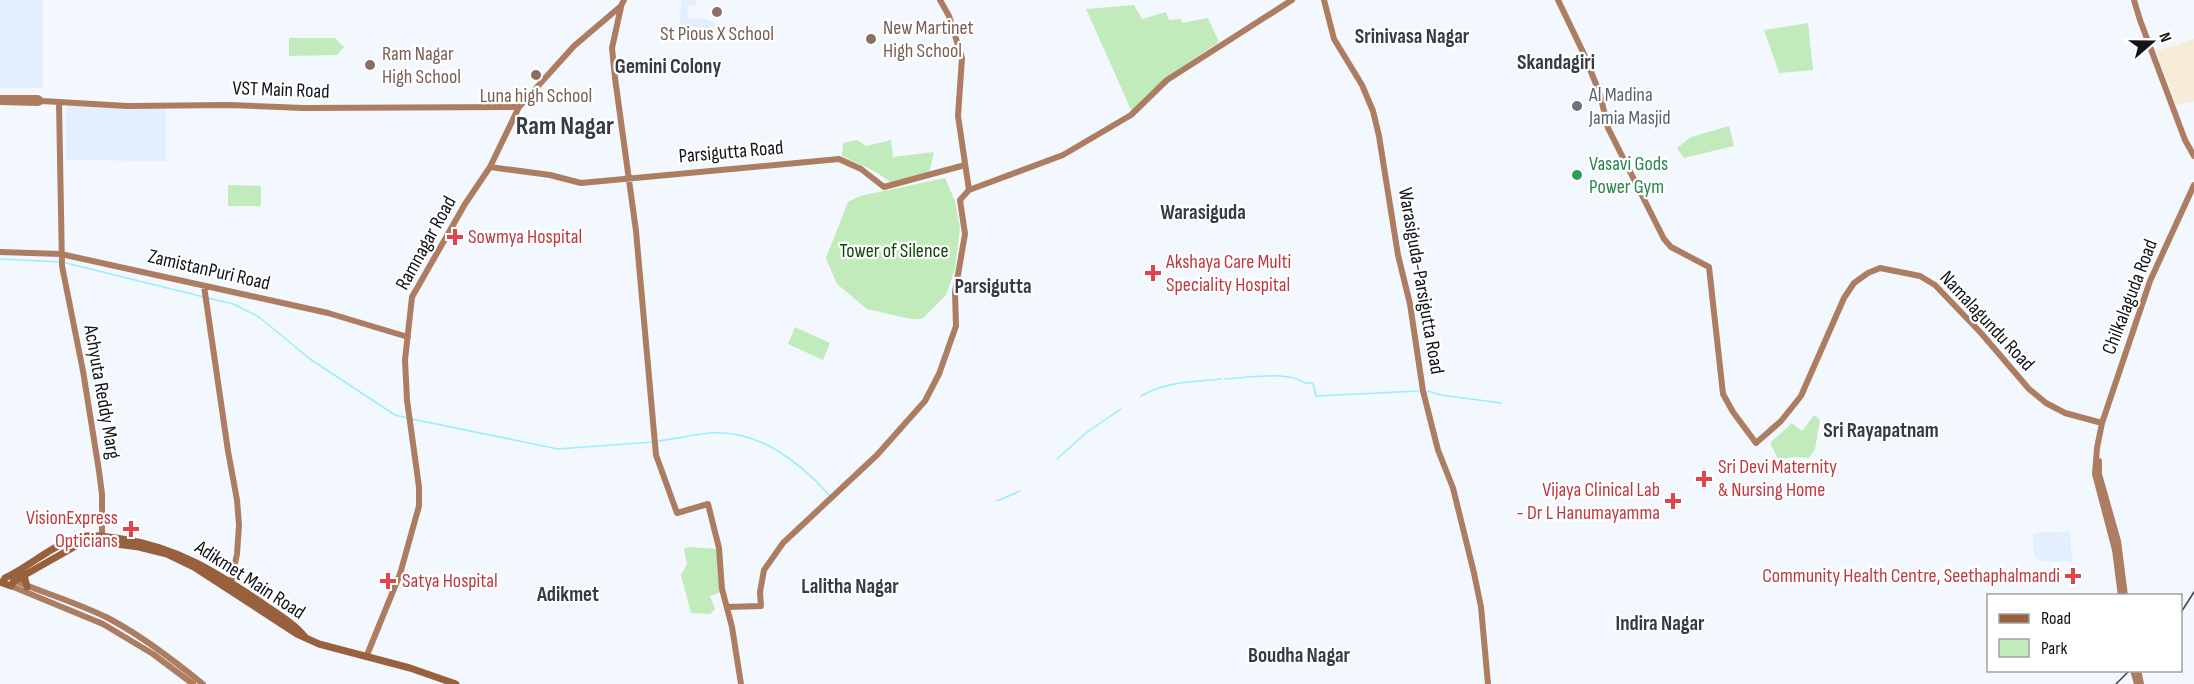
<svg xmlns="http://www.w3.org/2000/svg" width="2194" height="684" viewBox="0 0 2194 684" font-family="'Sofia Sans Condensed',sans-serif">
  <style>
    .commercial { fill: #f6ecd7 }
    .built { fill: #e3eeff }
    .green { fill: #c2ebbc }
    .lines { fill: none; stroke-linecap: round; stroke-linejoin: round }
    .stream { stroke: #9aedfd; stroke-width: 1.5 }
    .secondary { stroke: #ad7d62; stroke-width: 6 }
    .primary { stroke: #99603e; stroke-width: 7 }
    .rail { stroke: #404247; stroke-width: 1.5 }
    .secondary-bridge { stroke: #ad7d62; stroke-width: 6 }
    .education-dot { fill: #8d6e63; stroke: #fff; stroke-width: 2 }
    .worship-dot { fill: #6b7280; stroke: #fff; stroke-width: 2 }
    .leisure-dot { fill: #2e9e5b; stroke: #fff; stroke-width: 2 }
    .health-dot { fill: #e0444e; stroke: #fff; stroke-width: 2 }
    .labels { text-anchor: middle; dominant-baseline: central; stroke-width: 4.5; stroke-linejoin: round; paint-order: stroke }
    .education-label { font-size: 20px; fill: #785e54; stroke: #fff; text-anchor: start }
    .street-label { font-size: 20px; fill: #121418; stroke: #fff }
    .worship-label { font-size: 20px; fill: #5b616d; stroke: #fff; text-anchor: start }
    .leisure-label { font-size: 20px; fill: #27864d; stroke: #fff; text-anchor: start }
    .health-label { font-size: 20px; fill: #be3a42; stroke: #fff; text-anchor: start }
    .park-label { font-size: 20px; fill: #0d4608; stroke: #fff }
    .neighbourhood-label { font-size: 21px; font-weight: bold; fill: #373c44; stroke: #fff }
    .district-label { font-size: 26px; font-weight: bold; fill: #373c44; stroke: #fff }
  </style>
  <rect width="100%" height="100%" fill="#f3f7fe"/>
  <path class="commercial" d="M2194,39v62l-18,4 -20,-54z"/>
  <path class="built" d="M0,0h43v88h-43z
    M682,0h14l-1,6 -6,-1 -2,13 9,1 1,-2 18,5 -2,7 -34,-4z
    M66,105l100,1v55l-100,-1z
    M2070,531l2,31 -35,-1 -4,-11v-17z"/>
  <path class="green" d="M1134,5l8,14 24,-7 3,8 12,-1 1,4 26,-5 11,24 -54,36 -33,34 -46,-103z
    M1808,23l5,47 -34,3 -15,-43z
    M289,38h46l9,9 -7,8 -48,1z
    M1729,126l5,20 -50,12 -7,-10 14,-11z
    M857,140l9,6 25,-6 2,17 41,-5 -5,21 -36,11 -17,-12 -34,-16 1,-13z
    M945,178l10,23 5,27 -5,41 -9,26 -24,24h-11l-44,-10 -30,-25 -11,-26 22,-56 12,-6z
    M228,185l33,1v20h-33z
    M795,327l35,16 -7,17 -35,-16z
    M1814,415l6,5 -5,29 -6,9 -12,-1 -19,2 -8,-16 22,-20 10,8z
    M688,547l30,2 3,43 -11,4 5,13 -5,5 -19,-1 -10,-38 6,-11 -3,-15z"/>
  <g class="lines">
    <path class="stream" d="M0,259l61,3
      M66,263l138,34
      M208,298l25,6 26,13 51,42 85,56 13,3
      M1225,379c23,-1 61,-9 80,4h8l3,13 103,-5
      M1428,391l13,4 60,8
      M1141,396c25,-15 53,-14 80,-17
      M412,419l146,30 95,-7
      M658,441c17,-2 34,-6 51,-8 48,-4 90,28 120,62
      M1057,459l30,-27 34,-23
      M997,501l23,-10"/>
    <path class="secondary" d="M1324,0l10,39 28,46 11,26 6,25 19,119 12,49 13,87 15,59 15,38 21,85 7,34 7,77
      M1558,0l25,52 17,42 8,34 56,111 7,8 38,20 14,127 10,18 23,31 25,-22 20,-25 43,-98 10,-15 14,-10 12,-5 40,8 15,9 46,48 48,56 17,14 19,10 37,10
      M2134,0l6,20 45,120 9,16
      M621,7l-9,41 3,30 21,153 20,224 21,58 31,-9 11,44 3,41 10,38 9,57
      M0,98h38l4,3 85,5 102,-1 74,3 216,-1
      M0,102l38,1 4,-2
      M59,102l3,164 21,105 16,100 3,23v42
      M490,167l60,8 31,8 258,-24 22,10 23,18 81,-22
      M969,190l94,-35 68,-40 36,-35 125,-80
      M0,252l61,2 267,59 80,24
      M204,286l24,165 9,49 2,25 -2,29 -6,29
      M2099,461v13l19,67 7,55
      M13,580c31,13 65,23 95,38 34,18 65,42 95,66
      M11,586l92,38 50,30 40,30
      M2121,596l-6,-46 -20,-76 2,-26 5,-25 48,-142 44,-96
      M727,607l34,-1 -1,-14 4,-22 19,-27 94,-88 48,-54 14,-27 17,-48 -1,-34 10,-58 -5,-34 9,-10 -11,-74 4,-58 -13,-42 -9,-16
      M367,655l33,-81 19,-68v-19l-12,-87 -2,-40 7,-63 53,-93 25,-37 29,-60 55,-61 47,-40 3,-6
      M2138,670l3,14"/>
    <path class="primary" d="M24,575l3,12
      M0,582l11,4 3,-5 67,-38 20,-1 38,5 28,7 27,13 103,67 22,10 91,24 46,16
      M3,583l2,-5c24,-11 51,-36 76,-41 14,-3 28,0 41,2 55,8 95,34 140,64 14,10 32,20 43,34"/>
    <path class="rail" d="M2180,614l14,-22
      M2116,684l14,-14"/>
    <path class="secondary-bridge" d="M2133,670l4,14"/>
  </g>
  <g class="education-dot">
    <circle cx="717" cy="12" r="6"/>
    <circle cx="871" cy="39" r="6"/>
    <circle cx="370" cy="65" r="6"/>
    <circle cx="536" cy="75" r="6"/>
  </g>
  <circle class="worship-dot" cx="1577" cy="106" r="6"/>
  <circle class="leisure-dot" cx="1577" cy="175" r="6"/>
  <g class="health-dot">
    <path d="M452 228h6v6h6v6h-6v6h-6v-6h-6v-6h6z"/>
    <path d="M1150 264h6v6h6v6h-6v6h-6v-6h-6v-6h6z"/>
    <path d="M1701 470h6v6h6v6h-6v6h-6v-6h-6v-6h6z"/>
    <path d="M1670 492h6v6h6v6h-6v6h-6v-6h-6v-6h6z"/>
    <path d="M128 520h6v6h6v6h-6v6h-6v-6h-6v-6h6z"/>
    <path d="M2070 567h6v6h6v6h-6v6h-6v-6h-6v-6h6z"/>
    <path d="M385 572h6v6h6v6h-6v6h-6v-6h-6v-6h6z"/>
  </g>
  <g class="labels">
    <g class="education-label">
      <text x="883" y="28">New Martinet<tspan x="883" dy="23">High School</tspan></text>
      <text x="717" y="34" text-anchor="middle">St Pious X School</text>
      <text x="382" y="54">Ram Nagar<tspan x="382" dy="23">High School</tspan></text>
      <text x="536" y="96" text-anchor="middle">Luna high School</text>
    </g>
    <g class="street-label">
      <text transform="translate(281 90) rotate(2)">VST Main Road</text>
      <text transform="translate(731 152) rotate(-5)">Parsigutta Road</text>
      <text transform="translate(426 243) rotate(-61)">Ramnagar Road</text>
      <text transform="translate(209 270) rotate(13)">ZamistanPuri Road</text>
      <text transform="translate(1421 281) rotate(80)">Warasiguda-Parsigutta Road</text>
      <text transform="translate(2130 297) rotate(-69)">Chilkalaguda Road</text>
      <text transform="translate(1987 321) rotate(47)">Namalagundu Road</text>
      <text transform="translate(102 392) rotate(80)">Achyuta Reddy Marg</text>
      <text transform="translate(250 580) rotate(33)">Adikmet Main Road</text>
    </g>
    <g class="worship-label">
      <text x="1589" y="95">Al Madina<tspan x="1589" dy="23">Jamia Masjid</tspan></text>
    </g>
    <g class="leisure-label">
      <text x="1589" y="164">Vasavi Gods<tspan x="1589" dy="23">Power Gym</tspan></text>
    </g>
    <g class="health-label">
      <text x="468" y="237">Sowmya Hospital</text>
      <text x="1166" y="262">Akshaya Care Multi<tspan x="1166" dy="23">Speciality Hospital</tspan></text>
      <text x="1718" y="467">Sri Devi Maternity<tspan x="1718" dy="23">&amp; Nursing Home</tspan></text>
      <text x="1660" y="490" text-anchor="end">Vijaya Clinical Lab<tspan x="1660" dy="23">- Dr L Hanumayamma</tspan></text>
      <text x="118" y="518" text-anchor="end">VisionExpress<tspan x="118" dy="23">Opticians</tspan></text>
      <text x="2060" y="576" text-anchor="end">Community Health Centre, Seethaphalmandi</text>
      <text x="402" y="581">Satya Hospital</text>
    </g>
    <g class="park-label">
      <text x="894" y="251">Tower of Silence</text>
    </g>
    <g class="neighbourhood-label">
      <text x="1412" y="36">Srinivasa Nagar</text>
      <text x="1556" y="62">Skandagiri</text>
      <text x="668" y="66">Gemini Colony</text>
      <text x="1203" y="212">Warasiguda</text>
      <text x="993" y="286">Parsigutta</text>
      <text x="1881" y="430">Sri Rayapatnam</text>
      <text x="850" y="586">Lalitha Nagar</text>
      <text x="568" y="594">Adikmet</text>
      <text x="1660" y="623">Indira Nagar</text>
      <text x="1299" y="655">Boudha Nagar</text>
    </g>
    <g class="district-label">
      <text x="565" y="126">Ram Nagar</text>
    </g>
  </g>
  <rect x="1987" y="594" width="195" height="78" fill="#ffffff" stroke="#a0a1a3" stroke-width="1.5"/>
  <rect x="1999" y="614" width="30" height="9" fill="#99603e" stroke="#a0a1a3" stroke-width="1.5"/>
  <text x="2041" y="624" font-size="18" fill="#121418">Road</text>
  <rect x="1999" y="639" width="30" height="18" fill="#c2ebbc" stroke="#a0a1a3" stroke-width="1.5"/>
  <text x="2041" y="654" font-size="18" fill="#121418">Park</text>
  <g transform="translate(2152 42) rotate(70)" stroke="#ffffff" stroke-width="4.5" paint-order="stroke">
  <path d="M0-4.5L10 22L0 15L-10 22Z" fill="#121418"/>
  <text y="-9" font-size="16" font-weight="bold" text-anchor="middle" fill="#121418">N</text>
  </g>
</svg>
